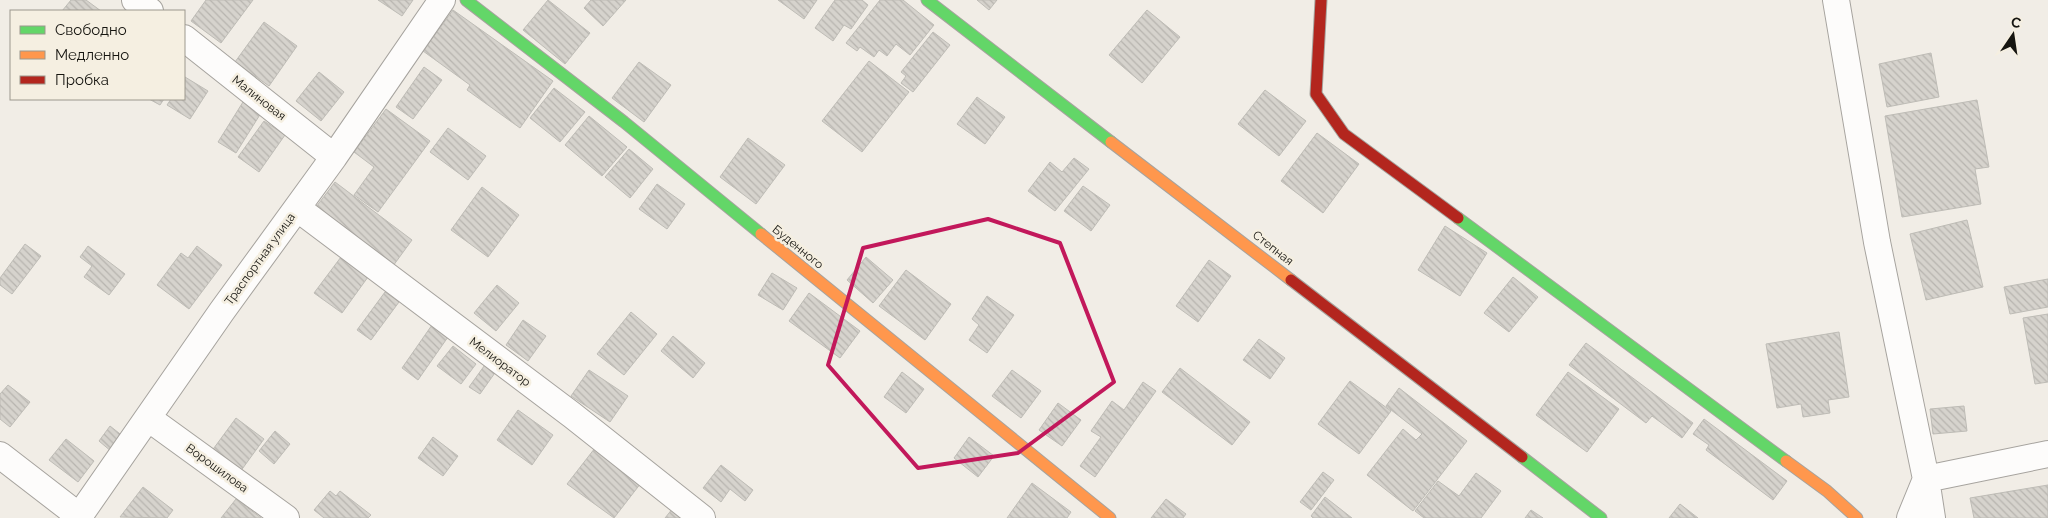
<svg xmlns="http://www.w3.org/2000/svg" width="2048" height="518" viewBox="0 0 2048 518" font-family="Raleway,sans-serif">
  <style>
    .building { fill: url(#building-back-hatch); stroke: #bebcb6 }
    .lines { fill: none; stroke-linecap: round; stroke-linejoin: round }
    .street-casing { stroke: #a6a39e; stroke-width: 28 }
    .fast-casing { stroke: #a6a39e; stroke-width: 13 }
    .slow-casing { stroke: #a6a39e; stroke-width: 13 }
    .jam-casing { stroke: #a6a39e; stroke-width: 13 }
    .street { stroke: #fdfcfb; stroke-width: 26 }
    .fast { stroke: #63d668; stroke-width: 11 }
    .slow { stroke: #ff974d; stroke-width: 11 }
    .jam { stroke: #b3261e; stroke-width: 11 }
    .marked { fill: none; stroke: #c2185b; stroke-width: 4; stroke-linejoin: round }
    .labels { text-anchor: middle; dominant-baseline: central; stroke-width: 5; stroke-linejoin: round; paint-order: stroke }
    .street-label { font-size: 12px; fill: #161510; stroke: #f5efe1 }
  </style>
  <defs>
    <pattern id="building-back-hatch" width="6" height="6" patternUnits="userSpaceOnUse" patternTransform="scale(1.25)"><rect width="6" height="6" fill="#d6d3cd"/><path d="M-1 5l2 2M0 0l6 6M5-1l2 2" fill="none" stroke="#b7b4af"/></pattern>
  </defs>
  <rect width="100%" height="100%" fill="#f1ede6"/>
  <path class="building" d="M71,0h15l15,11h-39z
    M206,0h47l-32,43 -30,-22z
    M378,0h35l-11,16z
    M548,0l42,33 -25,31 -42,-34z
    M591,0h35l-23,26 -19,-18z
    M778,0h39l-13,19z
    M835,0h27l6,5 -17,24 -7,-4 -11,16 -18,-13z
    M880,0h23l31,25 -24,30 -14,-11 -9,12 -8,-6 -5,7 -14,-10 -3,4 -11,-8z
    M977,0h20l-8,10z
    M453,10l100,71 -33,47 -53,-38 3,-5 -47,-34z
    M1147,10l33,27 -38,46 -33,-28z
    M264,22l33,24 -28,40 -34,-24z
    M933,32l17,13 -37,47 -12,-9 5,-7 -5,-4z
    M1931,53l8,44 -52,10 -8,-43z
    M869,61l40,31 -47,60 -40,-31z
    M639,62l32,23 -27,37 -32,-24z
    M424,67l18,13 -29,39 -17,-12z
    M319,72l25,20 -23,29 -25,-20z
    M185,77l23,14 -18,28 -23,-14 4,-6h13z
    M554,88l31,24 -25,30 -30,-24z
    M1265,90l41,31 -27,35 -41,-32z
    M977,97l28,20 -20,27 -28,-20z
    M149,99h15l-4,6z
    M1977,100l12,67 -14,2 6,35 -79,13 -17,-101z
    M243,102l18,11 -25,40 -18,-11z
    M386,109l44,32 -52,71 -24,-17 20,-28 -20,-15z
    M589,116l38,31 -25,29 -37,-31z
    M264,121l21,14 -26,37 -21,-15z
    M448,128l38,28 -18,24 -38,-28z
    M1317,133l42,31 -36,49 -42,-32z
    M748,138l37,27 -29,39 -36,-27z
    M629,149l24,20 -23,29 -25,-21z
    M1074,158l15,11 -34,42 -27,-20 22,-29 12,10z
    M335,182l77,58 -19,26 -77,-59z
    M657,184l28,20 -18,25 -28,-20z
    M1083,186l27,19 -19,26 -27,-20z
    M482,187l37,28 -31,42 -37,-27z
    M1967,220l16,67 -57,13 -16,-66z
    M1445,226l42,27 -27,43 -42,-26z
    M25,244l16,12 -29,38 -12,-9v-7z
    M88,246l37,28 -16,21 -25,-18 8,-11 -12,-9z
    M197,246l25,19 -33,44 -32,-24 24,-32 7,5z
    M341,257l27,20 -26,36 -28,-20z
    M866,257l27,23 -20,23 -26,-23z
    M1209,260l22,16 -33,46 -22,-16z
    M906,270l45,34 -26,36 -46,-34z
    M772,273l25,15 -14,22 -25,-15z
    M1513,277l25,20 -29,35 -25,-19z
    M2048,279v28l-38,7 -6,-27z
    M497,285l22,18 -23,28 -22,-18z
    M385,292l14,10 -28,38 -14,-10z
    M809,293l51,38 -20,27 -51,-37z
    M987,296l27,19 -27,38 -18,-13 10,-15 -7,-6z
    M631,312l26,22 -33,41 -27,-21z
    M2048,314v68l-13,2 -12,-66z
    M523,320l23,16 -18,25 -22,-16z
    M432,325l16,12 -30,43 -16,-12z
    M1839,332l10,65 -21,3 2,13 -27,4 -2,-13 -24,4 -11,-64z
    M673,336l32,27 -12,15 -32,-27z
    M1259,339l26,19 -15,21 -27,-19z
    M1586,343l107,80 -11,15 -30,-22 -6,7 -77,-58z
    M453,346l23,18 -15,20 -24,-18z
    M487,362l10,8 -17,24 -11,-7z
    M1180,368l70,54 -18,23 -70,-53z
    M589,370l39,26 -18,26 -39,-26z
    M1012,370l29,21 -20,27 -29,-22z
    M902,372l22,17 -18,24 -22,-16z
    M1568,372l51,37 -32,43 -51,-37z
    M1350,381l41,30 -32,43 -41,-30z
    M1143,382l13,9 -61,86 -15,-11 21,-29 -10,-6 21,-30 12,9z
    M8,385l22,17 -20,25 -10,-8v-25z
    M1399,388l68,53 -54,70 -46,-36 36,-46 13,11 6,-6 -36,-28z
    M1058,403l23,17 -19,26 -23,-16z
    M1964,406l3,25 -34,3 -3,-25z
    M518,410l35,25 -21,30 -35,-25z
    M236,418l28,21 -24,33 -29,-20z
    M1704,419l83,62 -14,19 -67,-50 3,-5 -16,-11z
    M110,426l14,11 -12,15 -13,-11z
    M275,431l15,13 -16,20 -15,-13z
    M433,437l25,19 -15,20 -25,-18z
    M969,437l25,19 -16,21 -24,-19z
    M66,439l28,22 -16,21 -29,-22z
    M595,448l46,35 -27,35 -47,-34z
    M721,465l32,25 -8,11 -15,-12 -9,13 -18,-14z
    M1323,472l11,8 -23,30 -11,-8z
    M1476,473l25,18 -20,27h-57l-9,-7 23,-30 21,15z
    M1032,483l39,29 -4,6h-60z
    M2048,485v33h-74l-4,-20z
    M143,487l30,23 -6,8 -47,-1z
    M330,491l6,5 4,-5 31,24 -3,3h-44l-10,-8z
    M1325,497l27,21h-39l-2,-2z
    M236,499l25,19h-40z
    M1166,499l20,15 -3,4h-32z
    M1680,504l18,14h-29z
    M673,508l12,10h-20z
    M1531,510l12,8h-18z"/>
  <g class="lines">
    <defs>
      <path id="street" d="M135,0l15,11
        M1836,0l41,242 49,237 6,39
        M184,38l150,119
        M297,208l275,207 130,103
        M148,418l138,100
        M0,455l79,61
        M78,518l144,-207 112,-154 108,-157
        M1910,518l16,-39 122,-25"/>
      <path id="fast" d="M466,0l158,122 137,112
        M927,0l184,142
        M1458,218l328,243
        M1522,457l79,61"/>
      <path id="slow" d="M1111,142l180,138
        M761,234l349,284
        M1786,461l41,30 30,27"/>
      <path id="jam" d="M1321,0l-5,94 28,40 114,84
        M1291,280l231,177"/>
    </defs>
    <use href="#street" class="street-casing"/>
    <use href="#fast" class="fast-casing"/>
    <use href="#slow" class="slow-casing"/>
    <use href="#jam" class="jam-casing"/>
    <use href="#street" class="street"/>
    <use href="#fast" class="fast"/>
    <use href="#slow" class="slow"/>
    <use href="#jam" class="jam"/>
  </g>
  <path class="marked" d="M988,219l72,24 54,139 -96,71 -100,15 -90,-103 35,-117z"/>
  <g class="labels">
    <g class="street-label">
      <text transform="translate(259 98) rotate(38)">Малиновая</text>
      <text transform="translate(798 247) rotate(39)">Буденного</text>
      <text transform="translate(1273 248) rotate(38)">Степная</text>
      <text transform="translate(260 259) rotate(-54)">Траспортная улица</text>
      <text transform="translate(500 362) rotate(37)">Мелиоратор</text>
      <text transform="translate(217 468) rotate(36)">Ворошилова</text>
    </g>
  </g>
  <rect x="10" y="10" width="175" height="90" fill="#f5efe1" stroke="#9c988d"/>
  <rect x="20" y="26" width="25" height="8" fill="#63d668" stroke="#9c988d"/>
  <text x="55" y="35" font-size="15" fill="#161510">Свободно</text>
  <rect x="20" y="51" width="25" height="8" fill="#ff974d" stroke="#9c988d"/>
  <text x="55" y="60" font-size="15" fill="#161510">Медленно</text>
  <rect x="20" y="76" width="25" height="8" fill="#b3261e" stroke="#9c988d"/>
  <text x="55" y="85" font-size="15" fill="#161510">Пробка</text>
  <g transform="translate(2013 35) rotate(13)" stroke="#f5efe1" stroke-width="4" paint-order="stroke">
  <path d="M0-4L9 19L0 12L-9 19Z" fill="#161510"/>
  <text y="-8" font-size="14" font-weight="bold" text-anchor="middle" fill="#161510">С</text>
  </g>
</svg>
